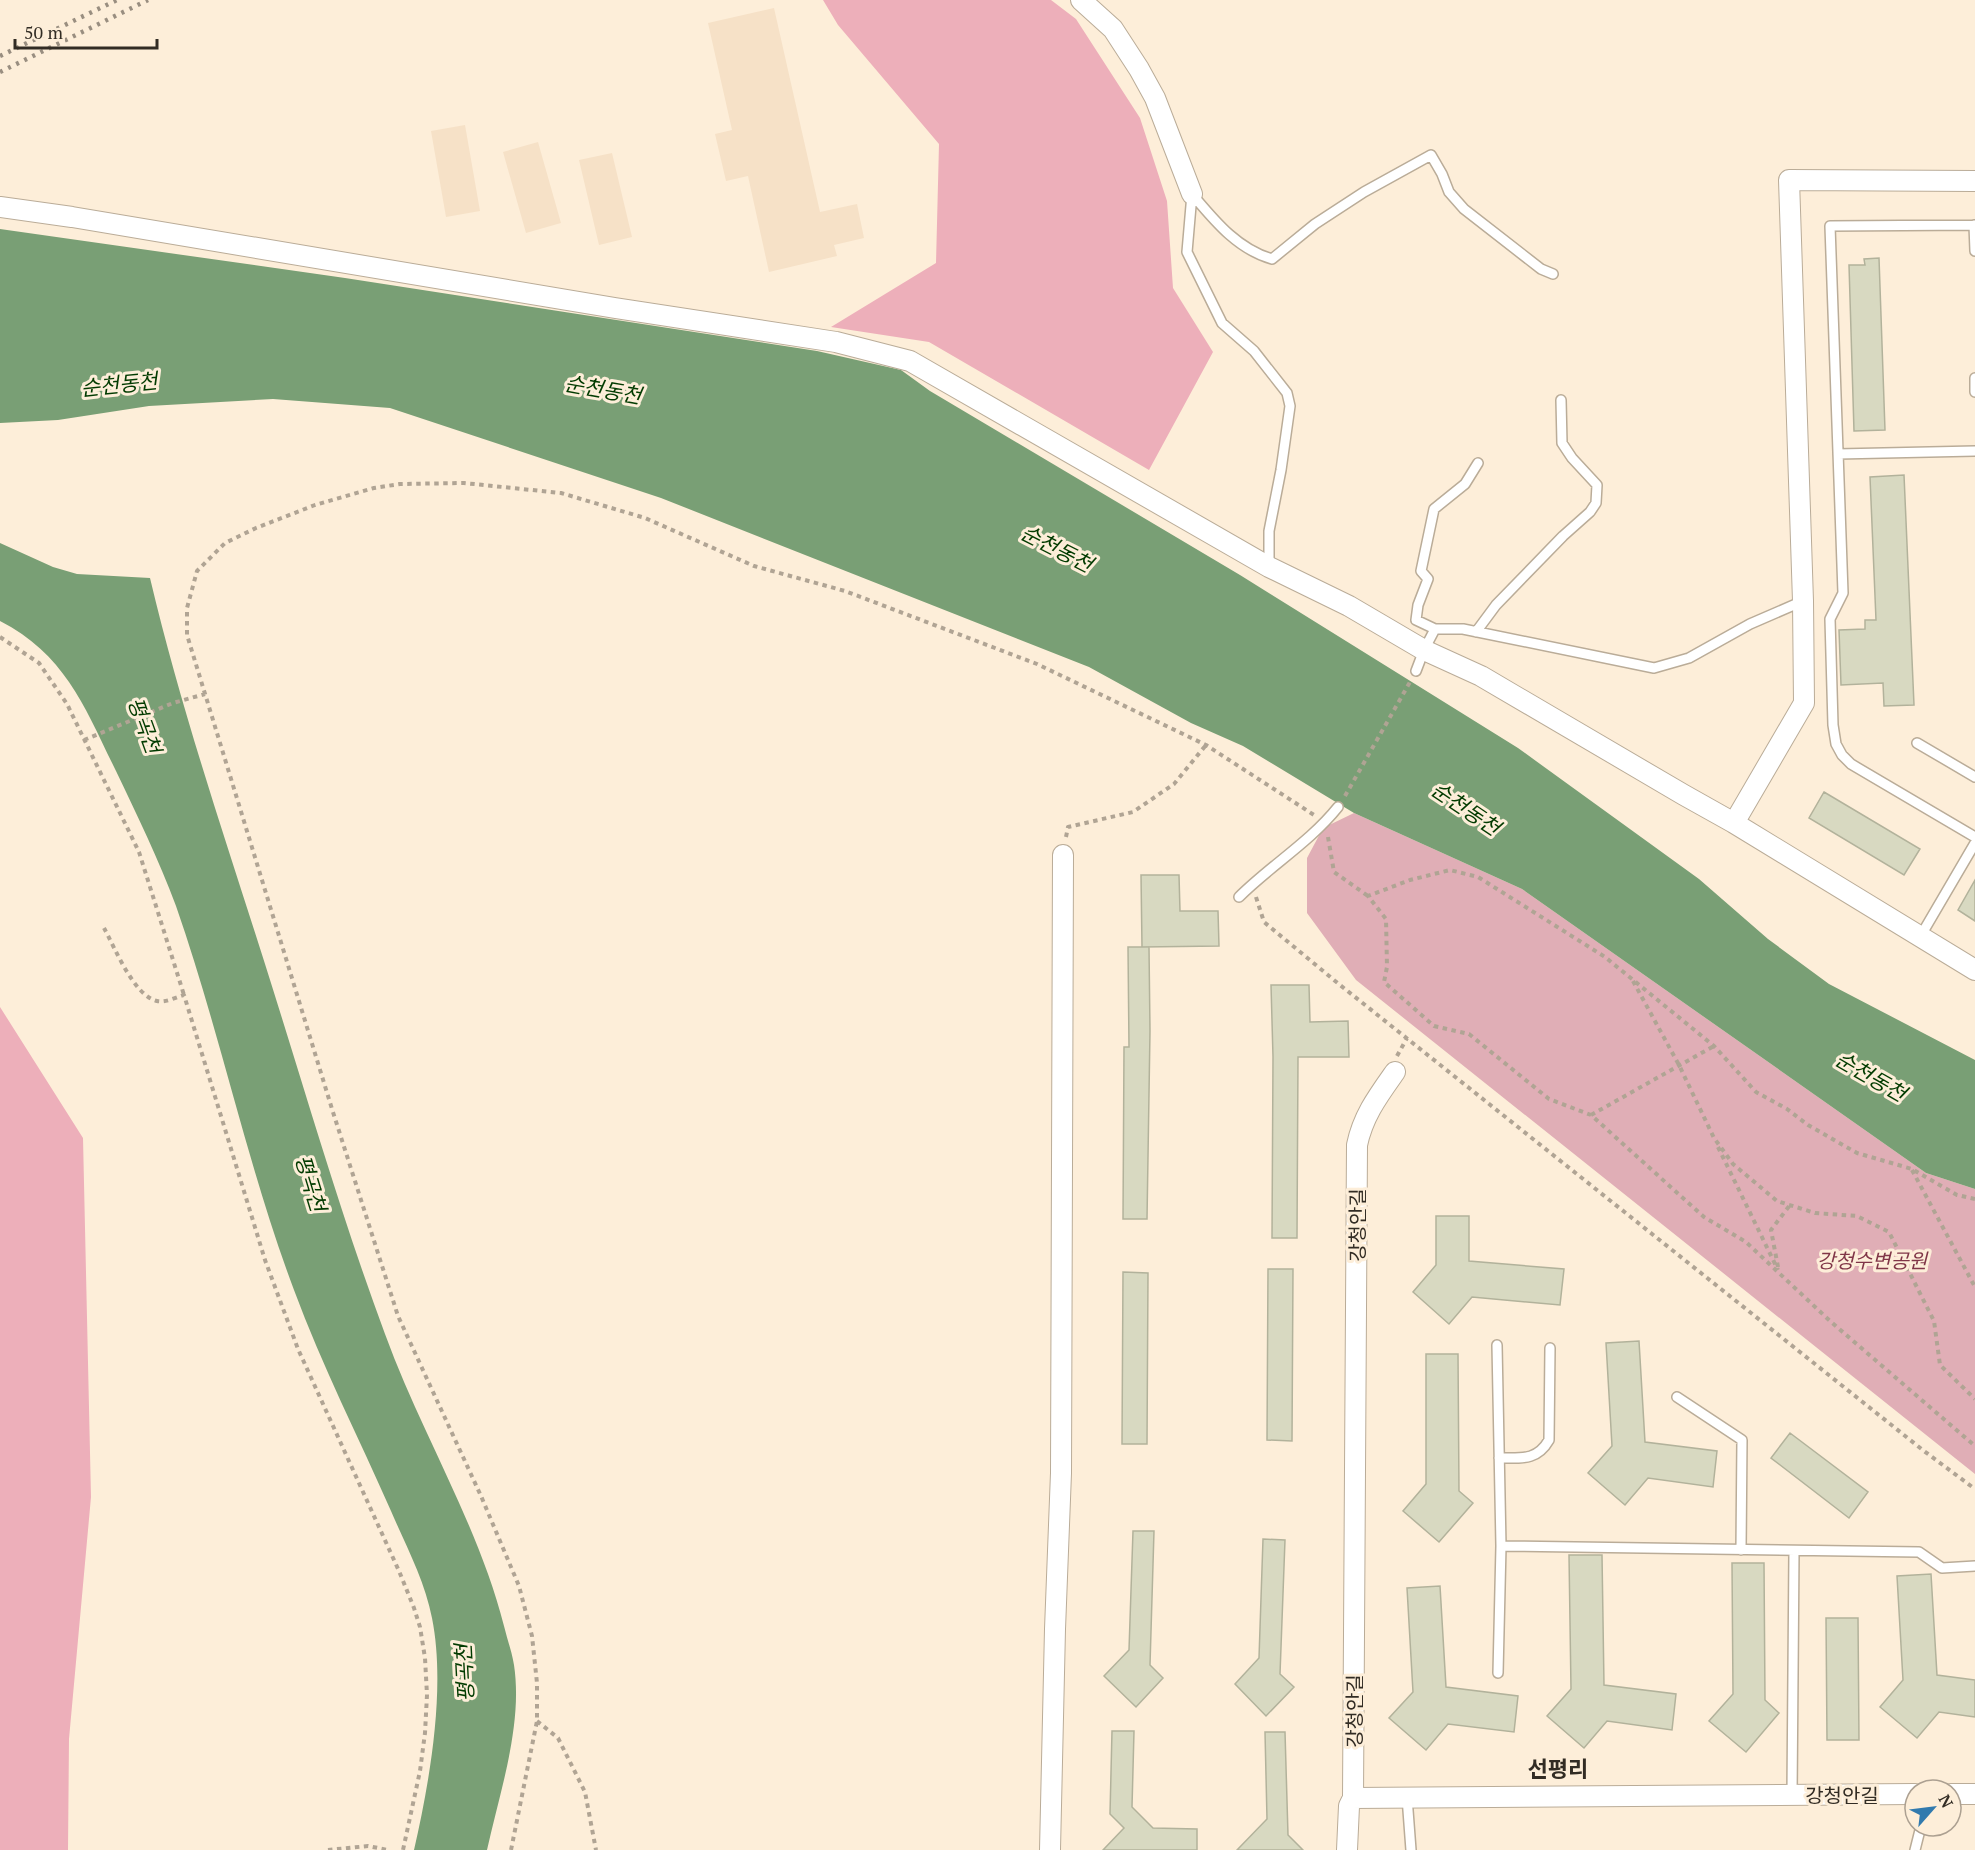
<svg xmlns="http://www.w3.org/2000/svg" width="1975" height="1850" viewBox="0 0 1975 1850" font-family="'PT Serif','Noto Sans KR',serif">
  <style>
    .built { fill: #f6e1c7 }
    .green { fill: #e0aeb6 }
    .forest { fill: #edafba }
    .water { fill: #799f75 }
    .building { fill: #d8d9c1; stroke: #b2b29b; stroke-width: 1.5 }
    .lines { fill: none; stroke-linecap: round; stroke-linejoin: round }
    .lane-casing { stroke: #baac98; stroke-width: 12 }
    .street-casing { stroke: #baac98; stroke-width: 22 }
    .path { stroke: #b0a494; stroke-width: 4; stroke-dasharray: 4.5 4.5; stroke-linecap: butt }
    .lane { stroke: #fff; stroke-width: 9 }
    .street { stroke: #fff; stroke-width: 20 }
    .rail { stroke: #998e80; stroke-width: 4.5; stroke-dasharray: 3 6; stroke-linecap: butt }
    .labels { text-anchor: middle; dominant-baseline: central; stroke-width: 6; stroke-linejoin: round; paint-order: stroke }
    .street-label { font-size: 20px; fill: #322c24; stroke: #fdeed9 }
    .park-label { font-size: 20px; font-style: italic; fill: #803648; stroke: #fdeed9 }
    .water-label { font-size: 21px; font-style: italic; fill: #023b00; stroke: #fdeed9 }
    .quarter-label { font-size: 22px; font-weight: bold; fill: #322c24; stroke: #fdeed9 }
  </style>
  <rect width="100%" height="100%" fill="#fdeed9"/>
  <path class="built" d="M774,8l46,204 37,-8 7,34 -30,7 3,11 -68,16 -21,-96 -22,5 -11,-47 17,-4 -24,-107z
    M465,125l15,86 -34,6 -15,-86z
    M538,142l23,81 -35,10 -23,-81z
    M612,153l20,84 -33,8 -20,-85z"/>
  <path class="green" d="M1354,813l168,76 404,284 49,16v285l-619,-494 -49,-67v-55l16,-30z"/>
  <path class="forest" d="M823,0h228l25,19 64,99 27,83 6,87 40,64 -64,118 -220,-128 -98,-15 105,-64 3,-119 -101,-119z
    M0,1007l83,131 8,359 -22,242 -1,111h-68z"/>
  <path class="water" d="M0,229l345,49 472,73 84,19 29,21 310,184 278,173 181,131 69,60 61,45 146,76v129l-49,-16 -404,-284 -168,-76 -111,-67 -52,-23 -102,-56 -428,-169 -271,-90 -117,-9 -124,7 -91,14 -58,3z
    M0,543l53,24 24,7 73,4c31,131 74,257 115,386 39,123 75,249 120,370 36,99 93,190 119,292 3,13 8,26 10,39 9,60 -14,126 -27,185h-73c16,-70 32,-162 18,-232 -7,-37 -26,-72 -41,-107 -32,-73 -69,-145 -97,-221 -47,-125 -74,-258 -118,-384 -17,-46 -39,-91 -60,-135 -31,-63 -50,-116 -116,-150z"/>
  <path class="building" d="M1879,258l6,172 -31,1 -5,-166h16l-1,-6z
    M1904,475l10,230 -30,1 -1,-23 -42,2 -2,-55 26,-1v-9h11l-6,-143z
    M1824,792l96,57 -16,26 -95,-57z
    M1141,875h38l1,36h38l1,35 -77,1z
    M1975,880v41l-17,-11z
    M1128,947h21l1,84 -3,188h-24l1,-172h5z
    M1271,985h38l1,37 38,-1 1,36h-51l-1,181h-25l1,-181z
    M1436,1216h33v45l95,8 -4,36 -88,-8 -23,27 -36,-32 23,-27z
    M1268,1269h25l-1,172 -25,-1z
    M1123,1272l25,1 -1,171h-25z
    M1639,1341l6,101 72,9 -4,36 -65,-9 -23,27 -37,-32 24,-27 -6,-103z
    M1426,1354h32l1,137 14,12 -34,39 -36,-31 23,-27z
    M1790,1433l78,59 -19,26 -78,-60z
    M1133,1531h21l-4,134 13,13 -27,29 -32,-31 25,-26z
    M1263,1539l22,1 -5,134 14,13 -28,29 -31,-32 24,-26z
    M1569,1555h33l2,130 72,9 -4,36 -65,-9 -23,27 -37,-32 24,-27z
    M1732,1563h32l1,137 14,13 -33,39 -37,-31 24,-27z
    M1931,1574l6,101 38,5v37l-36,-5 -22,26 -37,-31 23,-27 -6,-104z
    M1440,1586l6,101 72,9 -4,36 -66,-8 -22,26 -37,-32 24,-26 -6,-104z
    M1826,1618h32l1,122h-32z
    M1112,1731h22l-2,76 21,21 44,1v21h-94l21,-22 -14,-14z
    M1265,1732h20l3,103 15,15h-66l30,-31z"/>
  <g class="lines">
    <defs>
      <path id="lane" d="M1974,225l1,26
        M1975,225l-145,1 13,367 -13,26 3,106 3,19 6,11 9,9 124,73
        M1975,378v14
        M1838,454l137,-3
        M1269,567v-36l12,-61 9,-64 -3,-13 -33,-42 -32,-28 -35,-71 5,-58c22,26 45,55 80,65l43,-35 49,-32 67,-37 11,19 7,18 15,17 77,60 12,5
        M1435,629l-19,-9 2,-15 10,-26 -7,-8 13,-62 31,-25 13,-21
        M1476,632l20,-27 67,-69 27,-24 6,-9 1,-18 -25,-27 -10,-15 -1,-43
        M1416,671l8,-21 11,-21h28l191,39 35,-10 61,-34 53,-23
        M1917,743l58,34
        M1239,897c31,-31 71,-55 99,-90
        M1920,937l55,-94
        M1497,1345l4,201
        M1677,1397l65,43 -1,110
        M1499,1458c22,0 38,3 50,-18l1,-92
        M1498,1673l3,-127 418,6 23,16 33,-2
        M1792,1795l2,-244
        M1407,1797l4,53
        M1915,1850l6,-24"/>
      <path id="street" d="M1081,0l32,29 26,40 16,29 37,96
        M1975,181l-186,-1 14,421 1,102 -70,120 241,147
        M0,207l72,10 543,91 221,34 74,19 359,206 80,39 75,44 57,26 203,119 50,28
        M1395,1072c-17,24 -32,44 -38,73l-4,653 562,-4
        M1951,1794h24
        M1050,1850l5,-221 6,-156 2,-618
        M1347,1850l2,-44 4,-8"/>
    </defs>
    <use href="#lane" class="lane-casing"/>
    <use href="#street" class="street-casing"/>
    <path class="path" d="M0,637l39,26 28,41 72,148 45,143
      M84,740l89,-37 32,-9
      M1345,796l65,-114
      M1066,837l2,-10 65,-15 41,-28 32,-39
      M1328,837l6,35 34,24
      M1256,897l8,25 76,63 584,466 51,38
      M104,928c11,20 30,68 53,73 9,2 19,-4 27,-6l81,265 33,89 101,222 15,37 6,19 5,31 2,37 -2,38 -5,38 -17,79
      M1633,981l46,84 35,73 19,26 44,37 38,12 42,3 32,16 45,89 6,44 35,34
      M1397,1056l10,-18
      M1591,1115l123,-69
      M1718,1147l60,123
      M1912,1170l63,117
      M1975,1199l-18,-4 -45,-26 -55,-16 -49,-28 -21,-16 -31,-17 -42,-46 -109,-89 -127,-80 -28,-7 -40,10 -42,16 18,23 1,48 -3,15 50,44 35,8 80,65 42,16 113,102 42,25 84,79 145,125
      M1778,1267l-7,-37 19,-25
      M537,1721l21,17 27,54 11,58
      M328,1850l40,-4 20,4
      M511,1850l26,-129v-38l-5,-47 -13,-50 -38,-90 -83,-180 -66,-207 -145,-474v-27l10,-37 28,-28 31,-15 59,-23 59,-17 26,-4 64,-1 97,10 84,25 109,48 91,25 192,73 169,81 108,70"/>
    <use href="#lane" class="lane"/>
    <use href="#street" class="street"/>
    <path class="rail" d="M0,56l117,-56
      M0,72l148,-72"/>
  </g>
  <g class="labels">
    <g class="street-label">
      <text transform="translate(1357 1225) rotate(-90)">강청안길</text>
      <text transform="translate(1354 1711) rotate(-90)">강청안길</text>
      <text x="1842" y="1795">강청안길</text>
    </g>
    <g class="park-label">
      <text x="1872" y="1260">강청수변공원</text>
    </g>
    <g class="water-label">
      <text transform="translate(119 384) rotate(-6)">순천동천</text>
      <text transform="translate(603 389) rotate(10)">순천동천</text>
      <text transform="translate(1057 548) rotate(27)">순천동천</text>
      <text transform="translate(145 725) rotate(70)">평곡천</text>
      <text transform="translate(1466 808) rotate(34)">순천동천</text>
      <text transform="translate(1871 1076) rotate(30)">순천동천</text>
      <text transform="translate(311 1183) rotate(73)">평곡천</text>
      <text transform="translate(464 1673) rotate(-93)">평곡천</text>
    </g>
    <g class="quarter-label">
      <text x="1558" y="1768">선평리</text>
    </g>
  </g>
  <g transform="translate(1933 1808) rotate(62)"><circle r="28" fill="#fdeed9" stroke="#aca091" stroke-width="1.5"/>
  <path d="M0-4.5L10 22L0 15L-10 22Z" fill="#317aae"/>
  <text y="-9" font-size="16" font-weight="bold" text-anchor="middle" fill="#322c24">N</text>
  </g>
  <path d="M15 39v9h142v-9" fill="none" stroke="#322c24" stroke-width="3"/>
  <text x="24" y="39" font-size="18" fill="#322c24" stroke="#fdeed9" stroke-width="4.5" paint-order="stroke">50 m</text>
</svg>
